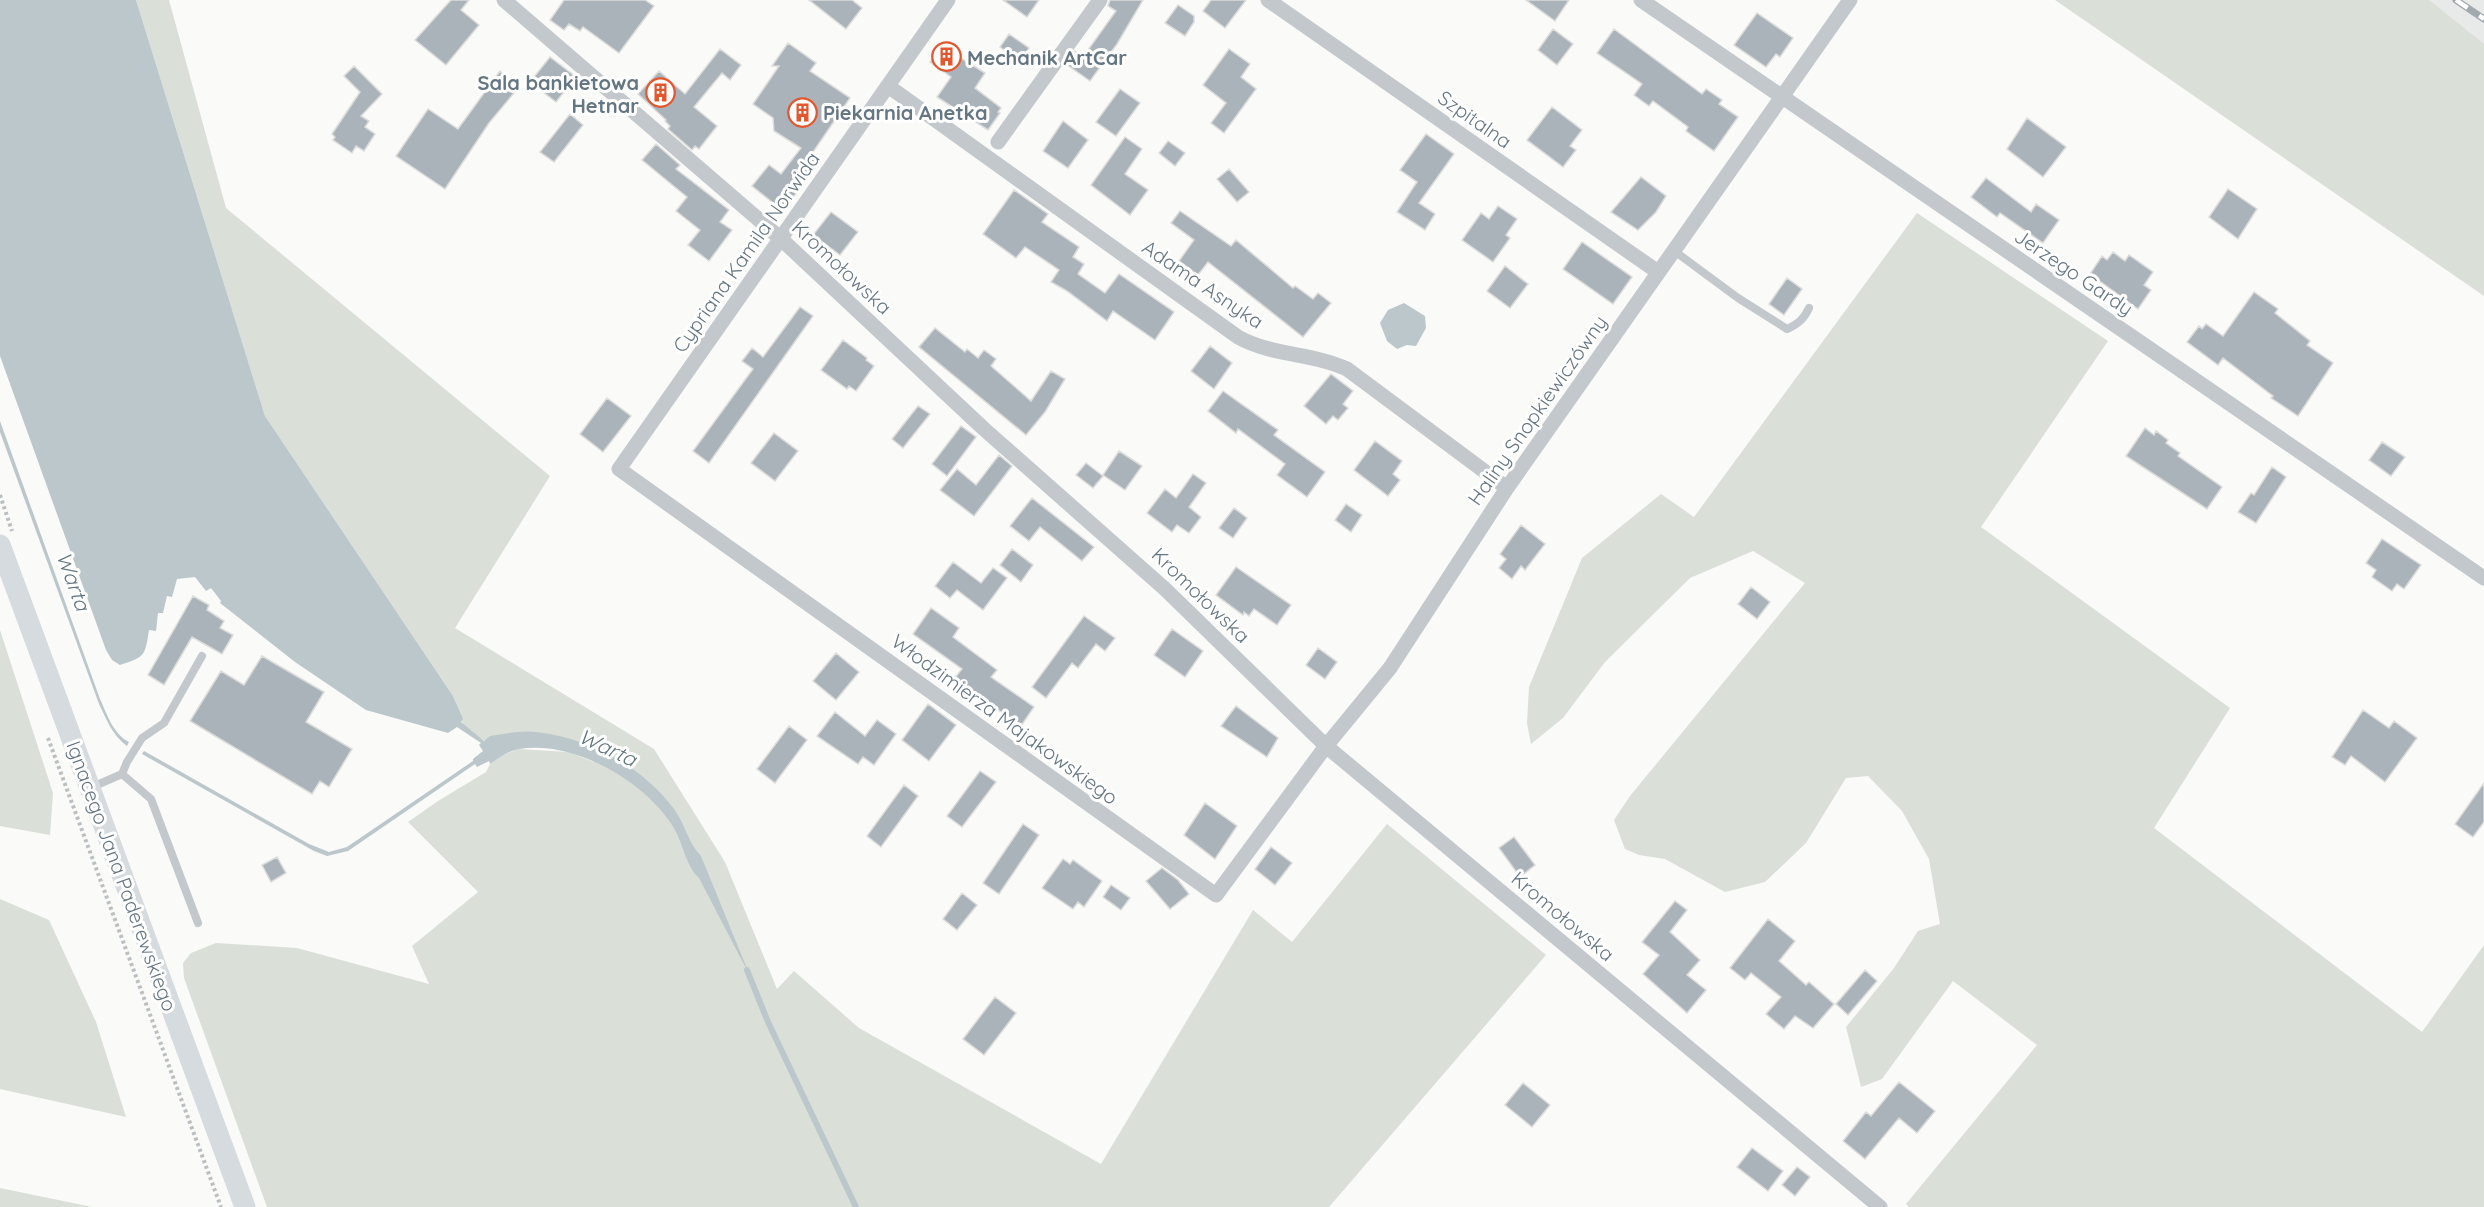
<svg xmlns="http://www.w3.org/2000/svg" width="2484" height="1207" viewBox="0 0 2484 1207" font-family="Quicksand,sans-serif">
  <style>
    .built { fill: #e8e9e9 }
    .green { fill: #dadfd7 }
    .water { fill: #bbc7cb }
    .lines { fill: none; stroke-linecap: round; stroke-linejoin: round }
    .stream { stroke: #bbc7cb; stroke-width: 6 }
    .building { fill: #aab3b9; stroke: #dcdcda; stroke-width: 1.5 }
    .path { stroke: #bbbfc2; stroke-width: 4; stroke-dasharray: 3 3; stroke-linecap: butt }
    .lane { stroke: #c3c8cc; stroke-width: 8 }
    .street { stroke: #c3c8cc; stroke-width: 15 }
    .secondary { stroke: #d6dbdf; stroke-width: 21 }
    .rail-casing { stroke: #a2aab0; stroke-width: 7 }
    .rail { stroke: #fff; stroke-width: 4.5; stroke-dasharray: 14; stroke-linecap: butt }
    .labels { text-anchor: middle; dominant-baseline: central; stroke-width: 6; stroke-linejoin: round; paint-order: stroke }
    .poi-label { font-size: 20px; font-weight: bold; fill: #657683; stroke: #fff; text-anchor: start }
    .street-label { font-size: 20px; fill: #657683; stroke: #fff }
    .water-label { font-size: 21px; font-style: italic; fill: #60757c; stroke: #fff }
  </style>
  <rect width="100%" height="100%" fill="#fafaf8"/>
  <path class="built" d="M2361,0h123v102z"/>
  <path class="green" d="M136,0h33l57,208 324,268 -95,152 199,121 71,113 52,127 17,-18 65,57 242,136 152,-254 39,32 95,-118 159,131 -217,252h-1062l-83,-229 -1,-15 8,-10 25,-10 81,5 132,36 -17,-38 66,-54 -70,-70 30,-21 48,-29 4,-8 13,-9 15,-6 51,3 25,10 -4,-16c-44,-13 -60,-18 -105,-5 -8,-5 -21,-12 -24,-21 -2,-9 -4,-15 -8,-24l-188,-280z
    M2055,0h374l55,44v252z
    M1917,213l191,128 -127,186 249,181 -76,120 268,204 62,-87v262h-575l-3,-3 131,-159 -84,-64 -71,98 -21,8 -15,-60 48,-59 24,-37 22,-7 -11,-65 -27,-48 -34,-35 -22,2 -40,65 -41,39 -40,10 -60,-33 -26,-4 -14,-6 -11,-29 16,-24 175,-213 -52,-32 -63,27 -85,84 -42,56 -32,26 -4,-21 2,-36 53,-129 79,-64 33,23z
    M0,630l53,163 -3,42 -50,-9z
    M0,899l49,21 47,102 30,95 -126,-28z
    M0,1188l92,19h-92z"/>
  <path class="water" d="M0,0h136l129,416 188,280 10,23 -2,3 23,19 6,-5c15,-2 31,-6 46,-4 53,6 106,34 138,77 11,15 14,34 27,47l49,120 -51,-98c-14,-13 -16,-37 -27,-53 -29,-45 -99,-85 -153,-76 -11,2 -20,9 -29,15l-1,-3 -12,6 -2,-3 -127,87 -21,5 -13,-5 -172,-97 2,-3 165,93 20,8 18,-5 126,-86v-2l10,-8 -4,-6 2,-2 -24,-16 -9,6 -82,-23 -71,-48 -75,-59 1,-2 -10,-13 -5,3 -11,-14 -18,2 -5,18 -5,-1 -4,17h-5l-2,18 -7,-1c-4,26 -4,27 -29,35l-8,-5 -6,-10 -106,-294z
    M1404,303l21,13 1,12 -10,18 -9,-1 -10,4 -10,-8 -7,-18 8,-13z
    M0,421l100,278c7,15 13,35 29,43l-2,4c-15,-11 -20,-26 -28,-42l-99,-272z"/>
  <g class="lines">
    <path class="stream" d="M747,970l21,52 88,185"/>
  </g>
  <path class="building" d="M451,0h18l-8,10 18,15 -33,40 -31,-25z
    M564,0h81l9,6 -35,47 -36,-26 -3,4 -11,-7 -5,6 -14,-10z
    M809,0h43l10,8 -16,21z
    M1003,0h36l-12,17z
    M1110,0h33l-26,44 -27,37 -24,-17 9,-13 8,6 33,-46 -8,-5z
    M1211,0h35l-21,28 -22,-17z
    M1526,0h43l-14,21z
    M1178,5l16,11v6l-9,14 -20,-13z
    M1757,13l36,25 -13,19 -4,-3 -10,13 -32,-22z
    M1553,29l20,15 -16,21 -19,-15z
    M1614,29l88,65 4,-5 16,11 -3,4 19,13 -24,34 -28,-20 2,-4 -35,-26 -4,5 -15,-11 8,-11 -45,-31z
    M1009,34l20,14 -9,13 -20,-14z
    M788,43l28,20 -6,8 40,27 -39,57 -2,-1 11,7 -37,50 -31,-25 17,-21 12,9 20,-26 -27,-17 -1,-13 -20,-14 26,-38h-7z
    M942,46l43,27 -10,15 26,20 -3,4 2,1 -12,17 -51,-33 14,-20 -21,-15z
    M720,49l21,16 -11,15 -8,-7 -28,34 23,19 -18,23 -4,-3 -3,4 -24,-21 2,-3 -5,-5 1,-1 -28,-26 21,-23 26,23z
    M1229,49l21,15 -9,13 15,12 -32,44 -13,-10 15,-20 -23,-18z
    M550,57l26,20 -20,25 -26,-20z
    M354,66l28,28 -21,22 8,5 -4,6 10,7 -11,17 -8,-5 -4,7 -19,-13 2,-3 -3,-3 28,-42 -16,-16z
    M500,71l19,16 -30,36 -44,66 -49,-33 32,-47 30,20z
    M1120,89l20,14 -24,33 -20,-14z
    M1552,107l30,23 -12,16 6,4 -13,17 -36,-27z
    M570,114l13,11 -29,37 -14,-10z
    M2027,118l39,29 -23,30 -36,-28z
    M1063,121l25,19 -20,28 -25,-17z
    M1426,134l28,20 -35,49 16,11 -10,16 -28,-18 20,-30 -17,-12z
    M1125,137l17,12 -17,25 23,16 -18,25 -39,-30z
    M1168,141l17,12 -10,13 -16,-13z
    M656,144l24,21 -4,4 53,41 -9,12 12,8 -23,31 -21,-16 12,-15 -24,-19 11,-14 -45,-37z
    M1229,169l20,23 -12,10 -20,-23z
    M1641,177l25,19 -10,16 -18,18 -27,-18z
    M1986,178l45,34 5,-8 23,16 -16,23 -43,-30 -3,4 -26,-20z
    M2228,189l29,20 -19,30 -29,-22z
    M1014,190l34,24 -6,8 37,25 -6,10 11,7 -6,10 27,19 14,-19 55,38 -19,28 -42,-29 -6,10 -40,-30 -16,-9 8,-12 -34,-23 -9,11 -33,-24z
    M1498,206l19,13 -11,16 4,3 -17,24 -31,-22 19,-27 8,6z
    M1180,211l51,35 5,-6 57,48 2,-2 18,13 5,-6 13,10 -28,34 -95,-75 -10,13 -19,-14 15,-21 -23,-17z
    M831,212l27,20 -18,23 -27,-20z
    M1582,242l50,35 -19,27 -50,-35z
    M2113,252l12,9 4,-6 24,17 -9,13 7,5 -13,19 -48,-35 12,-18 5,4z
    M1505,266l23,18 -18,24 -23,-17z
    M1787,278l15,11 -18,26 -15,-11z
    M2254,292l24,17 -3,4 35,28 -3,4 26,18 -35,53 -27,-18 2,-2 -50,-38 -5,7 -31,-23 12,-16 3,3 4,-5 17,12z
    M800,307l13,9 -104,147 -16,-12 60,-82 -11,-8 10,-13 11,9z
    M935,328l30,24 2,-3 11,9 6,-8 12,9 -5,7 40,35 20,-30 14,8 -20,33 -19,23 -107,-88z
    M843,340l24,18 -1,2 8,6 -18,25 -7,-5 -2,3 -26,-19z
    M1210,346l22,17 -18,26 -23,-18z
    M1331,374l22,17 -10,13 5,4 -10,12 -5,-4 -7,8 -22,-18z
    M1223,391l55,39 -4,5 51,37 -18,25 -30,-22 8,-11 -47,-35 -2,4 -28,-22z
    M607,398l24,18 -28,36 -23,-18z
    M918,406l12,8 -27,34 -11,-9z
    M961,426l15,11 -29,39 -15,-12z
    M2145,428l9,7 2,-4 12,9 -2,3 14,10 -2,3 44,31 -15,22 -81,-53z
    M774,433l24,18 -23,30 -24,-18z
    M1375,441l27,20 -9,13 7,6 -12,16 -34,-26z
    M2382,442l23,15 -14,19 -22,-16z
    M1119,451l23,15 -17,24 -22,-15z
    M999,455l13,11 -38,50 -34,-26 17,-21 19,16z
    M1086,463l17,13 -10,12 -17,-13z
    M2272,467l14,10 -30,46 -18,-11 13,-19 3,2z
    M1193,474l13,9 -17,24 12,10 -12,16 -12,-8 -5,7 -25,-19 18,-24 11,9z
    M1032,498l62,49 -12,14 -42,-34 -11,14 -19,-15z
    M1346,504l16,11 -11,17 -16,-12z
    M1234,508l13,10 -14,20 -14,-10z
    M1521,525l24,19 -20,26 -4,-4 -9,13 -13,-11 7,-9 -6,-5z
    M2382,539l39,26 -17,24 -7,-5 -5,7 -20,-14 4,-7 -10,-7z
    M1012,549l21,16 -12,17 -21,-17z
    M953,562l28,21 12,-15 14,10 -24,32 -26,-20 -7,8 -15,-12z
    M1236,567l55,38 -14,20 -23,-16 -5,7 -5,-4 -1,3 -27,-20z
    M1751,587l19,15 -13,17 -19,-15z
    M193,596l16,9 -2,5 17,11 -4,7 13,7 -11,19 -30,-17 -28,48 -16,-10z
    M931,608l28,20 -6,9 44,33 -6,7 43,30 -13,19 -67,-47 8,-10 -49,-35z
    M1084,616l31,22 -10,13 -9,-7 -18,24 -6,-5 -26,35 -14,-11z
    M1172,629l31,22 -18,26 -31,-22z
    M1318,648l19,14 -12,17 -19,-14z
    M836,653l23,19 -23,28 -23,-19z
    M262,656l62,36 -18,30 46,27 -23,38 -9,-6 -8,13 -122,-73 31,-50 23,14z
    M928,704l28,21 -27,36 -27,-21z
    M1236,706l42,32 -11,19 -46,-31z
    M2363,710l26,18 5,-7 23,17 -32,44 -34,-26 -6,9 -13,-8z
    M835,712l30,24 12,-16 19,14 -22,31 -11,-8 -5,7 -41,-28z
    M789,726l18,14 -32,43 -18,-14z
    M980,771l16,11 -34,45 -15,-11z
    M2484,783v39l-11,15 -18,-13z
    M904,785l14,11 -37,51 -14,-11z
    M1205,803l32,23 -22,33 -31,-24z
    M1023,824l16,11 -40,59 -16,-11z
    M1514,837l21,28 -15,12 -21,-29z
    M1271,847l21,16 -17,22 -20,-16z
    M277,857l9,16 -15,9 -9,-17z
    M1063,859l7,5 3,-4 29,21 -18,26 -6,-5 -5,7 -31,-21z
    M1162,868l16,12 11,14 -19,15 -24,-28z
    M1111,885l19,13 -9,12 -18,-13z
    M962,893l15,12 -20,25 -14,-11z
    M1675,901l12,9 -17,22 30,28 -13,15 19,15 -19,23 -44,-39 16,-19 -17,-13z
    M1768,919l27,22 -16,20 27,24 3,-3 25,22 -21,24 -18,-12 -11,13 -18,-15 15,-17 -30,-24 -6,7 -15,-12z
    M1865,970l12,11 -29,34 -12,-11z
    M995,997l21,16 -32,42 -21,-16z
    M1899,1082l36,29 -18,22 -18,-15 -34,41 -22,-18 23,-29 5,4z
    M1523,1083l27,22 -18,22 -27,-22z
    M1752,1148l31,23 -15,20 -31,-24z
    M1797,1167l13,10 -15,19 -13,-11z"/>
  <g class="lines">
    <path class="path" d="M0,495l12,36
      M48,738l173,469"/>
    <path class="lane" d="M1673,250l65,48 49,31c11,-5 17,-10 22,-21
      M122,774l29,25 47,124
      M90,788l32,-14 5,-12 15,-24 22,-15 38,-67"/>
    <path class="street" d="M504,0l276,238 204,191 181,160 161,157 554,461
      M948,0l-329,469 597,426 110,-149 64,-78 117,-180 343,-488
      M1268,0l390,272
      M1641,0l843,578
      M888,86l350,251c34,19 75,16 109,32l160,119
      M998,142l102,-142"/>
    <path class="secondary" d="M0,545l245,662"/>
    <defs>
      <path id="rail" d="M2456,0l28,19"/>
    </defs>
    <use href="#rail" class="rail-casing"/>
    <use href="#rail" class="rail"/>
  </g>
  <defs>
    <symbol id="building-ring" viewBox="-11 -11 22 22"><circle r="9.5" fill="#fff" stroke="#e4572e" stroke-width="1.5"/><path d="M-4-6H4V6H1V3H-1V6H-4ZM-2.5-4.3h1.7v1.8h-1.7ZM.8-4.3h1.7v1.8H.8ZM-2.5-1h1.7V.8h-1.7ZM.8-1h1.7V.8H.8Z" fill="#e4572e"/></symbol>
  </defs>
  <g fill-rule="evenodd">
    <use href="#building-ring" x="930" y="40" width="33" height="33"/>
    <use href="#building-ring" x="644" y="76" width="33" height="33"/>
    <use href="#building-ring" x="786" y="96" width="33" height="33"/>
  </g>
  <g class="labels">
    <g class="poi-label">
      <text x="967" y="57">Mechanik ArtCar</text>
      <text x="639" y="82" text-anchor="end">Sala bankietowa<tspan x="639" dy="23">Hetnar</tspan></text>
      <text x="823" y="112">Piekarnia Anetka</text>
    </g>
    <g class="street-label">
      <text transform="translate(1475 119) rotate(35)">Szpitalna</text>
      <text transform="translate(746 252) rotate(-55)">Cypriana Kamila Norwida</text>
      <text transform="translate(842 267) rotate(43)">Kromołowska</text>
      <text transform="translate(2074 272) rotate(34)">Jerzego Gardy</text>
      <text transform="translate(1203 284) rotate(34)">Adama Asnyka</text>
      <text transform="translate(1537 410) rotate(-55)">Haliny Snopkiewiczówny</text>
      <text transform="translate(1201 595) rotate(44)">Kromołowska</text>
      <text transform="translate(1005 719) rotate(36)">Włodzimierza Majakowskiego</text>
      <text transform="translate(122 876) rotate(70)">Ignacego Jana Paderewskiego</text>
      <text transform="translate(1563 916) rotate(40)">Kromołowska</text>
    </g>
    <g class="water-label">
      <text transform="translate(74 581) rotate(70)">Warta</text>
      <text transform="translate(608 747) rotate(25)">Warta</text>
    </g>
  </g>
</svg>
